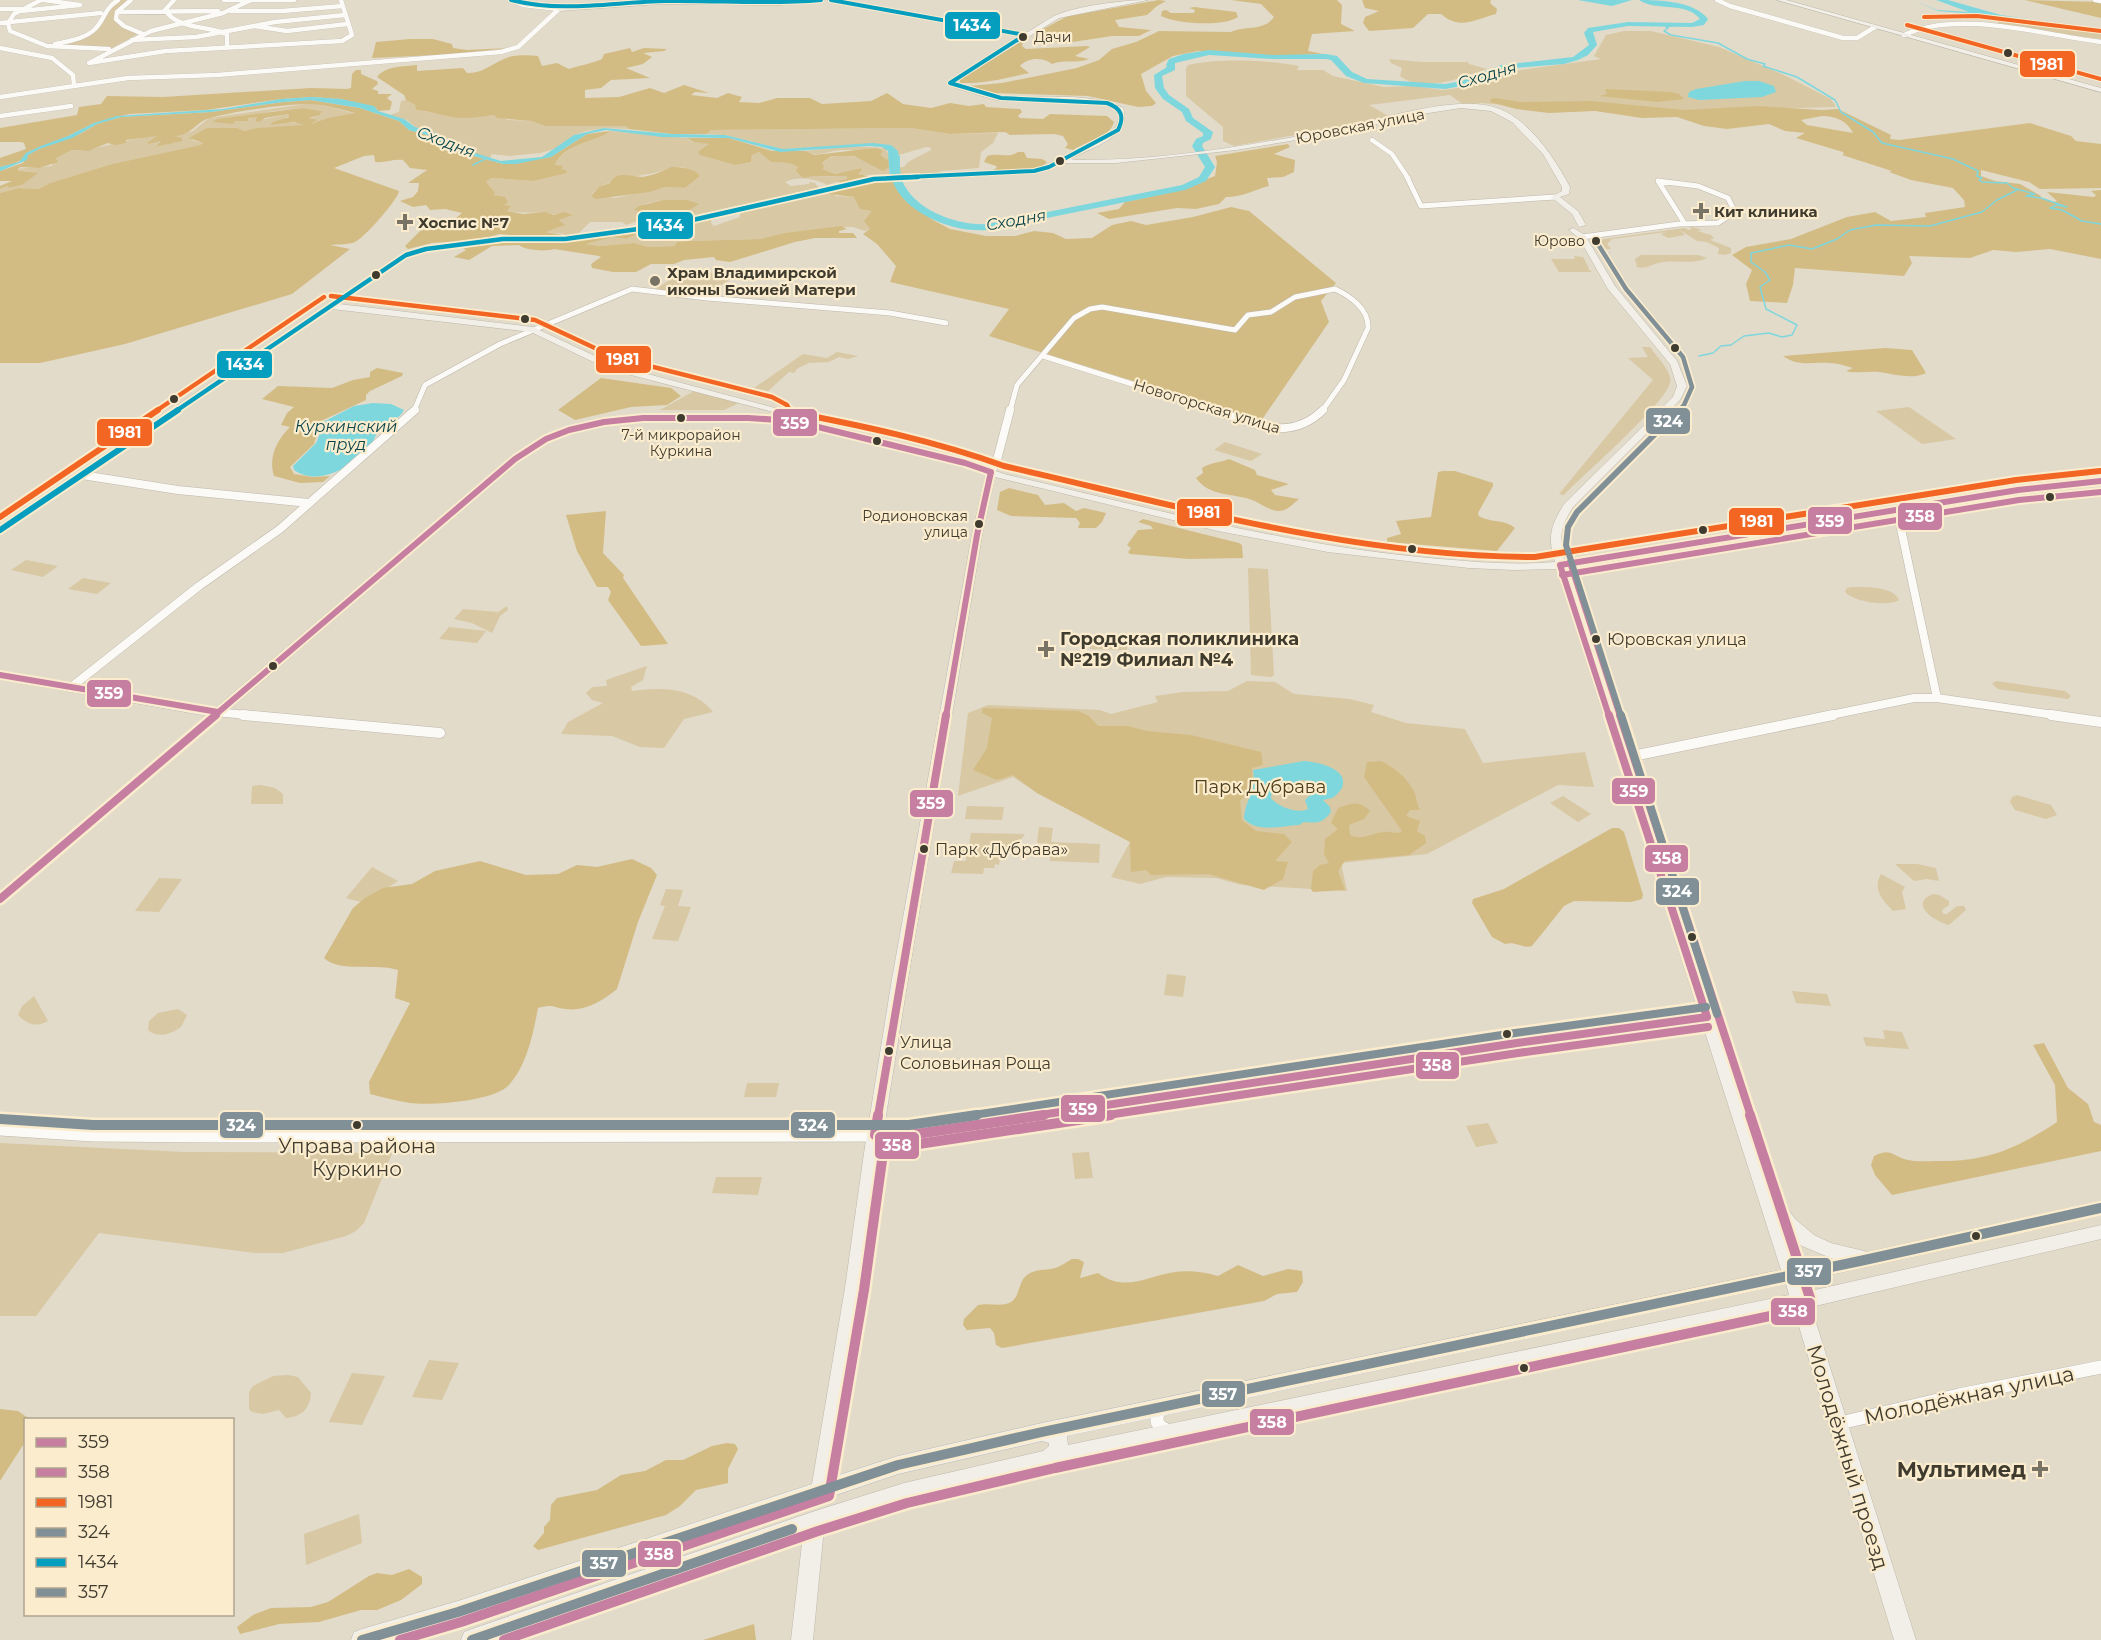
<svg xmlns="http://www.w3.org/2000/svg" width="2101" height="1640" viewBox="0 0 2101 1640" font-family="Montserrat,sans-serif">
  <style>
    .green { fill: #d8c8a3; fill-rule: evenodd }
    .forest { fill: #d3bc84; fill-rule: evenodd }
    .water { fill: #7fd7de; fill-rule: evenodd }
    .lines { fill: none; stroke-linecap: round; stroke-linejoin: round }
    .stream { stroke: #7fd7de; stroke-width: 1.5 }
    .river { fill: #7fd7de; fill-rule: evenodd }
    .street-far4-casing { stroke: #beb8ab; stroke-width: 5 }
    .street-far3-casing { stroke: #beb8ab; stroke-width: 6 }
    .street-far2-casing { stroke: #beb8ab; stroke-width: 9 }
    .street-far1-casing { stroke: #beb8ab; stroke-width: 11 }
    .street-casing { stroke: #beb8ab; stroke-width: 14 }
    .secondary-casing { stroke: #beb8ab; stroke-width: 1 }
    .street-far4 { stroke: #fbfaf7; stroke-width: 4.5 }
    .street-far3 { stroke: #fbfaf7; stroke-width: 5 }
    .street-far2 { stroke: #fbfaf7; stroke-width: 8 }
    .street-far1 { stroke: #fbfaf7; stroke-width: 10 }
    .street { stroke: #fbfaf7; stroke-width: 13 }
    .secondary { fill: #f1efe8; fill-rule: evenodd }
    .bus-1-far2-casing { stroke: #faeccd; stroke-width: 10 }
    .bus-1-far1-casing { stroke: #faeccd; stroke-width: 13 }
    .bus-1-casing { stroke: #faeccd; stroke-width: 15 }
    .bus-2-far2-casing { stroke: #faeccd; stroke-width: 10 }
    .bus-2-far1-casing { stroke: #faeccd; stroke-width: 13 }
    .bus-2-casing { stroke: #faeccd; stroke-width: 15 }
    .bus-3-far2-casing { stroke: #faeccd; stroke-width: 6 }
    .bus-3-far1-casing { stroke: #faeccd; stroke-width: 8 }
    .bus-3-casing { stroke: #faeccd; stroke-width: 10 }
    .bus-4-far3-casing { stroke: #faeccd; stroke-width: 8 }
    .bus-4-far2-casing { stroke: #faeccd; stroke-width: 10 }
    .bus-4-far1-casing { stroke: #faeccd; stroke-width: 13 }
    .bus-4-casing { stroke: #faeccd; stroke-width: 15 }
    .bus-5-far2-casing { stroke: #faeccd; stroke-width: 6 }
    .bus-5-far1-casing { stroke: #faeccd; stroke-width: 8 }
    .bus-5-casing { stroke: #faeccd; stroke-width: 10 }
    .bus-6-casing { stroke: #faeccd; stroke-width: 15 }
    .bus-1-far2 { stroke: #c67ea1; stroke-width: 6 }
    .bus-1-far1 { stroke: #c67ea1; stroke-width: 8 }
    .bus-1 { stroke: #c67ea1; stroke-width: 10 }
    .bus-2-far2 { stroke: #c67ea1; stroke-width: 6 }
    .bus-2-far1 { stroke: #c67ea1; stroke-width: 8 }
    .bus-2 { stroke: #c67ea1; stroke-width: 10 }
    .bus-3-far2 { stroke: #f26522; stroke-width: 4 }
    .bus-3-far1 { stroke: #f26522; stroke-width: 4.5 }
    .bus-3 { stroke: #f26522; stroke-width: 6 }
    .bus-4-far3 { stroke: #819097; stroke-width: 4.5 }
    .bus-4-far2 { stroke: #819097; stroke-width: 6 }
    .bus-4-far1 { stroke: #819097; stroke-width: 8 }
    .bus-4 { stroke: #819097; stroke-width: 10 }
    .bus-5-far2 { stroke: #069ebe; stroke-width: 4 }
    .bus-5-far1 { stroke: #069ebe; stroke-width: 4.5 }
    .bus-5 { stroke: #069ebe; stroke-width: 6 }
    .bus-6 { stroke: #819097; stroke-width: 10 }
    .bus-dot { fill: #403b2f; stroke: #faeccd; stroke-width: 2 }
    .poi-dot { fill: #797365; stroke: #faeccd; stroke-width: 2 }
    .labels { text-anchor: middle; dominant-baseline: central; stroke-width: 4.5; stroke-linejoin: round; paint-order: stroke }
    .far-bus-label { font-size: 14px; fill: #403b2f; stroke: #faeccd; text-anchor: end }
    .far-street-label { font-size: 15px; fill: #403b2f; stroke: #faeccd }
    .far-poi-label { font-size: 15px; font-weight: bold; fill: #403b2f; stroke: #faeccd; text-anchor: start }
    .far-water-label { font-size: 16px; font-style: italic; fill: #0a454c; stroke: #faeccd }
    .bus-label { font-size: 16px; fill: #403b2f; stroke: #faeccd; text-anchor: start }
    .poi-label { font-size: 18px; font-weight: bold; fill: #403b2f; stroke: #faeccd; text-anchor: start }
    .park-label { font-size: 18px; fill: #4e3f1a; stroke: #faeccd }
    .near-bus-label { font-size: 20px; fill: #403b2f; stroke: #faeccd }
    .near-street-label { font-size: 21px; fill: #403b2f; stroke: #faeccd }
    .near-poi-label { font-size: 21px; font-weight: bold; fill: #403b2f; stroke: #faeccd; text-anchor: end }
    .line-badge { stroke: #faeccd; stroke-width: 2 }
    .badge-label { font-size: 16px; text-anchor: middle; font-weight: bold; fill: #fff }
  </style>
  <rect width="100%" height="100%" fill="#e2dbca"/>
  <path class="green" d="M119,0h10l-11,9 -4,10 7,7 17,8 -26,14 -59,-2 39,-13 12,-19z
    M2000,18l101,15v6l-104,-13z
    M1624,31h27l68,16 65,28 47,24 5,8 -151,4h-107l-97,-8 -17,2 -14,-10 -81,10 23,13 -158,28 -11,-5v-14l-37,-31v-27l2,-4c33,-7 78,-5 111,1l-2,4h26l10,6 51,11 29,-1 30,4 23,-3 55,-17 80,-11 -7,-3 12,-21z
    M1389,59l32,3h47l1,2 18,5c-24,8 -65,25 -87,7l2,-8 -11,-5z
    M406,100l9,5 1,5 46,8 32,-3 14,5 23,1 14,5h82l2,3 -25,-1 -18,3 -12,4 -19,14 -15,4 -31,3 -17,-2 -2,4 -32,-10 -21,-15 -22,-6 -8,-7 -17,-5 9,-3 2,-11z
    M313,103l44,11 -63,13 -38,1 -12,3 -11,-3 -42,12 12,3 -3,2 -88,19 -62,19 -12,6 -20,-1 -18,5v-4l8,-3 2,2 12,-3 15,-12 -21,-4 36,-3 3,-8 17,-8 10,1 71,-16 4,2 -7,4 -1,3 12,-3 -4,6 19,-5v-4l-3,-2 20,-5 16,-13zM302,108l20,3 -2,4 -22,8 -11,-1 -3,-3 6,-4 -2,-1 -27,6 -8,-4 -5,4 -26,2 52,-11z
    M911,128l39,6 48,-1 -5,10 -12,9 -2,16 -37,3 -11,4 -30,-1 -3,-7h6l4,-5 23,-12v-2l-5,-1 -27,8 -8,-10 -13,-1 -95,5 -58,-14 -18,-1 4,-4z
    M611,131l75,7c5,6 15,3 23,6l-8,11 34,10 16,-3 1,-7 7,-3 12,10h12l13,3c9,16 35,10 51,11v3l-20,6c-11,-7 -31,-9 -42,-3l6,4 18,-2 1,-2 5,1 4,5 -129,28 -11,5 -27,4 -14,-4 -12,4 -4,-3h-32l-13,13 -15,3 3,-4 -19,-2 18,-7 -5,-5 13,-5c-8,-3 -13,0 -20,-1 -15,-3 -30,0 -46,-3l4,-5c-14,-1 -19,-13 -24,-24l5,-4 43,3 32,-8 -11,-8c10,-22 38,-22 56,-34zM671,167h12l17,9 -15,12 -20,-1 -50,11 -24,-3c21,-23 54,-15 80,-28zM663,200h24l3,2c-19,17 -26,9 -48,13l-3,-4 5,-7z
    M850,146l35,2 4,7v19l-28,1 -3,-1 4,-4 -1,-2 -26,6 -14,-5 1,-6c6,-2 6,-5 12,-7 19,-5 35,10 53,9l-1,-7c-21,-5 -33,-11 -57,-6 -9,2 -15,4 -23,-1z
    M829,191l7,5 18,1 5,7 14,7 -4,5 1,13 -5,2 -12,-4h-18l-74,12 -74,2 -10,1 -3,4 -26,1 -14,-4 -34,3 -14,-2 27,-7 13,2 11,-5h23l19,-5 6,-5 27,-6 -1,5 3,3 26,-9v-5h-3z
    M1689,226l13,4 -5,1 14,4 3,3 -4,2 21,8v5l-6,2 -7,-1 1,-6 -12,-6 -10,-1 -17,-11 5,5 -17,3 -7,-4 5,-2 -54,7 -5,5 4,5h-11l-4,-7 8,-3 80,-11 5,2 3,-1z
    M1601,253h7l25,40 27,30 -1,4 5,6 -5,-1 -15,-18 2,-1 -1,-2h-4l-18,-21z
    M1641,255h57l9,3c-15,8 -35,0 -52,6 -6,2 -10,5 -18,3l-2,-8z
    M1574,256l9,1 6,11 -1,1 4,3h-33l-8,-13h24z
    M718,270l22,3 -34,22 -33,-2 -19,-5c11,-3 16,-10 25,-13 8,-3 25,-3 34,-2z
    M1642,347h8c6,9 23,25 20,36 -5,21 -87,92 -106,112l-5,-1 94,-114 -25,-22 20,-1z
    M837,352l21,4 -10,3 -9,-2 -10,5 -20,1 -11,5 -4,5 -5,-1 -21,19 -14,-3 49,-34 24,4z
    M694,391l45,12 -15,7h-64z
    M1909,407l47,32 -34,5 -46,-33z
    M1225,442l37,12 -11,7 -37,-11z
    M26,560l32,6 -15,11 -32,-7z
    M1248,568l20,1 6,106 -3,2 -20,-2z
    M83,578l28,5 -14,11 -29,-5z
    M1852,587c14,0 41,-1 47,13 -11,7 -45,2 -54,-8l2,-4z
    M507,606l1,4 -8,6 -8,17 -20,-10 -18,-4 9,-10 35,3z
    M449,627l37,4 -9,12 -38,-4z
    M1091,637l37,1 -1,12 -37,-1z
    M647,666l-4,14 -12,7 1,4c29,-4 61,-4 81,21l-29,7 -20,29 -24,-1 -28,-11 -51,-2 7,-12 35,-19 -11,-3 -6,-7 6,-6 15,-1 -1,-6z
    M1247,681l28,1 19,12 56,5 24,6 -3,7 35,11 59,6 18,34 102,-11 9,35 -36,-2 -131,69 -86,9 6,28 -105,-6 -26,-7 -50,-1 -26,7 -29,-7 19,-35 -93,-49 -24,-16 -55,19 10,-83 20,-8 112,5 11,4 47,-12 -3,-6 28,-4 45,-1z
    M1996,681l69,10 6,5 -3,3 -70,-10 -6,-5z
    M261,785l14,3 8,6v10h-32l1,-18z
    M2017,795l34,10 6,10 -11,4 -31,-9 -5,-8 2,-5z
    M1563,796l28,18 -13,8 -28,-19z
    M967,806l37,1 -2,13 -37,-1z
    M1039,827l14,1 -2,14 49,2 -1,19 -49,-2 1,-17 -14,-1z
    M971,833l54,1 -6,8h-4l-1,7 -13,1 -2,15 -4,-1 -1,4h-10l-1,6 -32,-1 3,-12h12v-6h-5l1,-10h7z
    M1895,864h22l19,4 3,13 -12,-2 -13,2z
    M372,867l26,14 -9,6 7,8 -32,8 -18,-5z
    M1881,874l24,13 -3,5 4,17 -13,2c-10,-11 -21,-21 -12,-37z
    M159,878l23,1 -23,33 -24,-1z
    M666,889l17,1 -5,16 13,1 -13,34 -26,-2 13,-33 -5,-1z
    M1933,894l6,1 10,6v4l-7,5 1,4h4l10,-8h7l2,4 -17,15c-14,-3 -41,-21 -16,-31z
    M1167,974l19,2 -3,21 -19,-2z
    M1792,991l35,3 4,12 -35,-3z
    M34,996l14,25c-12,7 -21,3 -30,-6l4,-9z
    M178,1009l9,6 -6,12c-10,7 -23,12 -33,3l1,-9 9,-8z
    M1883,1030l19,2 7,17 -43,-3 -3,-9 22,2z
    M747,1083h32l-3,14h-32z
    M1488,1123l10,20 -22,4 -10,-21z
    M0,1143l184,9 208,1 -28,70 -8,8 -10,5 -63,17h-28l-156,-20 -63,83h-36z
    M1089,1152l4,26 -18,1 -3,-26z
    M716,1177h46l-4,18 -46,-2z
    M429,1360l30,3 -17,37 -30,-3z
    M352,1373l33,3 -23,49 -33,-3z
    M288,1375l10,2 13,16c-1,16 -10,24 -25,25l-7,-8 -16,4 -11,-2 -3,-3v-17l4,-6 20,-10z
    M359,1514l3,29 -56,22 -2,-31z"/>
  <path class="forest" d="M1159,0l7,1 -9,5 -10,9 -32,5 4,7 32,3 -12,6h-27l-52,8 -15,-8 -10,-3 33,-17z
    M1231,0h106l5,5 -1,19 14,7 -43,3 -4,17 15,3 -56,2 -69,-5 -25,5 -32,18 5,17 10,12 -4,3 -14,1 -50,-11 -94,-3 -25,-7 33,-3 75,-15 22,-8 13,-11 24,-7 23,-11 72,1c13,-7 32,0 43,-15l-13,-13z
    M1362,0h129l-1,3 7,6 -1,5c-21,5 -35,17 -55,0h-13l-15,14 -44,3 -6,-8 2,-6 14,-6 -14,-3z
    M2025,0l76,2v16z
    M1194,7l42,5 2,5c-14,10 -62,7 -77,-1l1,-5 4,-1 5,3h23l1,-3 -6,-2z
    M410,39h23l19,5 1,4 14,2 41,-2 -50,6 -86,4 4,-16z
    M1020,42h3l-1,4 4,3 61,-3 3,1 -15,9 14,3c-13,5 -25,0 -37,5 -9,-7 -24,-7 -32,2l9,7c-23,5 -45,11 -69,10v-3z
    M630,48l2,4 12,-4 23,1 -3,2 -21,2 9,4 -9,7 -17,4 24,10 -39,2 -10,8 -16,2v8l34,-1 31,-9 14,5 20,-8 25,8 -14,-1 -4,3 26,3 11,-5 14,4 -3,5 20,1 18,-5h33l12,6 49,-3 16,-8 16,11 28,4 19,-5 19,3 15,-2 2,3 34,2 2,3 -4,4 2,2 23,1 7,-5 57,2 7,6c-5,17 -28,19 -41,28l-8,-2 3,-4 -5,-8 -9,-2 -44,1 -5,-3 -55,2 -39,-6 -200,2 -4,4h-35l-43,-5 -3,-3h-81l-14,-5 -34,-3 -3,-3c-10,1 -20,3 -30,3 -16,0 -32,-7 -48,-8l-1,-5 -9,-5 -2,-5 -27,-18c10,-12 26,-10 40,-12v6l46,-3 4,5c16,0 23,-8 37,-14 9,-5 24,-4 34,-3l4,10 15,-3 12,6c11,-4 22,-5 33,-10l2,-5z
    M356,70h5v4l16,7 1,3 -6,5 6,2v3h14l-5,4 5,4 -2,8 -12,1 -2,-3 -35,-9 -29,-2 -31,2 -75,11 -77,4 -35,9 -26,13 -42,17c-5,11 -15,11 -26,14v-9l26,-9 -2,-6 -3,-1h-21v-14l77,-13 2,-8 22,-3 6,-8 56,1 148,-9 36,1 4,-1 1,-14z
    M1605,89l66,3 8,2 5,5 -27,3 -57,-6 7,-2z
    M1496,98l25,4 69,-1 95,9 73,-4 63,4 17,-1 53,26 -1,4 9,1 131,-17 41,13 5,5 25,3v44l-61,1 -11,-7 -48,-12v6l14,5 25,3 21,12 -1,2 14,4 3,-1 -10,-9 47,5 2,-2 -5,-4 10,-1v69l-51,-10 -34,3 -23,-2 -23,8 -61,-2 3,7 -8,13 -109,-8 -2,17 -6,18 -37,-2 -4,-17 6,-14 -20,-15 14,-8 45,-8 56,-22 28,-5 16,9 35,-4 -1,-4 40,-6 -1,-7 -11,-12 -42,-8 -22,-8 3,-1 -50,-16 2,-1 -1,-2 -47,-14 9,-5 -20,-2 -16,-7 -42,5 -23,-3 -27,-9 -35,1 -47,-7 -46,2 -33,-4 -26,-7 1,-3zM1822,116c14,0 25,5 31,17l-46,-8 -6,-5z
    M311,100l49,8 39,13 10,9 29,8 7,8 11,5 47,13 48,-7 36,-23 24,-3c-17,12 -47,12 -56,34l8,1 -2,3 5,1 1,3 -33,8 -43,-3 -5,4 9,11 -2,2 12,2 3,5 -4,3 7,1 -4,5 16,3 22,-2 9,3 10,-3 9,3 -14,5 6,5 -19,7 22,4 -34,1 -34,-3 -22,6 -46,3 -24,6 -3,-3 15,-15 30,-8 12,-10 -17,-4 -15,1 -4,-5 -13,2 -13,-6 13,-4 5,-6 1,-8h-11l19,-13 -17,-2 -7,-8c-10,-1 -18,3 -28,2l-1,-7 -10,1 -30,12 65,23c-1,9 -36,48 -44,51 -7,3 -17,2 -25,3l20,4 -58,45 -167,50 -85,19h-40v-170l18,-5 20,1 12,-6 62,-19 88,-19 3,-2 -14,-5 18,-10h30l7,3 12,-3 48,-3 -10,-3 -24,3 3,-3 16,-5 -1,-3 -23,4 -6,4 -4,-1 2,-4 -8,1 -1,3h-13l-2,3 -20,-2 4,-3 85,-11 20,3 -2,4 -11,3 8,2 -6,4 17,-6 27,-5c-12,-3 -33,-9 -44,-9 -26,0 -76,7 -101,14 -15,4 -17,17 -36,18l8,2v3l-26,6 5,-6 -12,3 -2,-1 10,-7 -31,4v3l-11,2 -7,-2 -20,8 -16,-1 -16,8 2,4 -19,6 -19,-1 -3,3 21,3 -16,12 -13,3 -1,-2 -8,3v-3l12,-5h-12v-10l23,-8 5,-8 11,-6 41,-15 17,-10 24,-7 90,-5 72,-10z
    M686,138h43l43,13h34l8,4 62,-7 7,3 -3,4 8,5 1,7 -6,4 -29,-15h-22l-10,7 2,4 -2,2 13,5 26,-6 1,2 -4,4 15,3 -32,6 -3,-2 9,-2v-3h-34l-10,2 -7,-7 2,-4c-8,-5 -18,-5 -27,-5l-12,-10 -7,3 -1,7 -16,3 -35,-10 -2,-3 11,-8 -15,-2z
    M1288,144l2,3 -16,7 21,6 -1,12 -11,5 -16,1 2,8c-16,4 -25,11 -43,11l-7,7 -23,5 -19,-1 -68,11 -12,-6 22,-4 6,-7 51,-11 39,-15 2,-14 -2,-6z
    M1018,152h6l3,6 15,1 5,3c-10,12 -37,9 -52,10l-5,-1 7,-3 -1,-2 -12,-4 3,-6c12,-4 20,3 31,-4z
    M671,167c10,0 23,1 29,9l-15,12 -20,-1 -16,5 -53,7 -5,-3 8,-9 11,-4c7,-13 20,-6 32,-6 9,-1 21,-6 29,-10z
    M892,181l22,24 19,15 17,9 36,7h29l19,-5 19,2 13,6 26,-1 20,-13 19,-4 15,4 47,-8 38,-10 18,4 87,72 -15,18 8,21 -68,99 -272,-85 20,-27 -119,-27 6,-16 -19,-22 -14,-10 7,-5 -6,-8 8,-10 -12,-2 -6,-12 -24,-3 -1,-3 38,-8z
    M663,200h24l12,4c-15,12 -42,10 -60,11l-1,-4 -4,-1 5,-4z
    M683,224h2l-6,5 -19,5h-23l-11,5 -13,-2 -27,7 14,2 34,-3 14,4 26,-1 3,-4 10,-1 74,-2 24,-6 56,-7 6,3 -8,2v2h14l4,5h-42l-20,4 -65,20 -14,-2 -2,-3 -30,3 -10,4h-23l-15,8h-23l-21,-4 -1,-4 10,-7 -2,-1 -45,-7c-9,3 -30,1 -35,-4l-27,1 -23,14 -15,-3 12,-7 -3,-2 45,-8 57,1z
    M1885,348l27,2 14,23c-14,7 -31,1 -47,-1 -11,-1 -22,2 -33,-1l7,-3c-7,-2 -16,-5 -23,-5 -19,-1 -31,4 -47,-7z
    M377,368l26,5 -1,3 -32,15 -4,4v5l-45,21 -7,23 -24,23 4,7 19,3 17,-1 -7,6 -23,1 -26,-7c-6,-19 3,-36 16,-49l-9,-2 6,-12 7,-6 -32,-8 16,-13 54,2 21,-8 17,-3v-5z
    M601,378l70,10 10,8 -14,9 -36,2 -56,13 -17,-10z
    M1229,459l26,11 2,5 32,9 -18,6 4,5 24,4c-6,5 -12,12 -20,12 -9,0 -19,-8 -27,-11 -19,-7 -43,-3 -56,-22l7,-5 -1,-5c9,-6 18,-5 27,-9z
    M1443,471h12l38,12v3l-15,27 1,3c11,7 26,3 36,12l-18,23 -110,-9v-4l14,-4 -5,-13 35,-4 7,-45z
    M1009,488l29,7 7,10 19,-2 12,8 8,-3 22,5 -4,9 -6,6h-18l2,-5 -4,-5 -65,-2 -14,-6 3,-18z
    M606,511l-3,42 21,22 -1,3 45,66 -27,2 -33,-46 3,-8 -3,-5h-11l-20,-36 -11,-36z
    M1143,519l96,24 3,2 1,13 -54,1 -59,-5 -2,-2 3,-4 -4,-3 11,-15 15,-1 -2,-3 -13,-4z
    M983,708l95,3 11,5 9,10h30l19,5 44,4 70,17 2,13 -11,3 1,19 -13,14 2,19 14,11 28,3 8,8 -17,19 13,1 -5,17 -19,11 -56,-16 -57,1 -5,-5 -15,2 -1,-30 -93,-49 -24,-18 -16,5 -24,-10 14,-22 5,-30 -10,-5z
    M1381,761c14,7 25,16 33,30 3,6 2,12 6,19h-10l-4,6 14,5 -3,10 8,5 1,7 -17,12 -64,6 -7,10 7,19 -32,2 -2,-3 2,-18 7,-6 9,-2 -5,-9 1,-15 13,-10 -7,-6 7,-15c14,-5 21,-8 32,3l-6,8 -15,6 1,10c12,6 21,-2 34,-3 4,-1 10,1 14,1l4,-2 -38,-54 3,-15z
    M1612,828h7l5,4 19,63 -1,4 -11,3 -57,-1 -10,5 -32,40c-10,3 -16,-5 -27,-2l-13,-7 -20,-34 1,-4 31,-10z
    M632,859l19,9 6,7 -19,47 -21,67c-15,12 -32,23 -52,20 -14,-2 -11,-5 -27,-1 -5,26 -11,57 -29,77 -14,16 -78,21 -99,18 -13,-2 -27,-6 -40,-9l-1,-12 41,-79 -15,-5 3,-28c-20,-7 -59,3 -74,-12l29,-50 12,-10 18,-10 29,-4 23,-13 45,-10 46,14 32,-1 19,-9 20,2z
    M2044,1043l24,45 20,16 6,18 7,3v26l-209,44 -17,-20 -4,-10 3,-9c17,-9 18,0 34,4 8,2 19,1 28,1 50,1 80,-12 121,-39l-2,-37 -22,-40z
    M1072,1259h6l6,3 -4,16 18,-5c28,20 48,3 77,-1 14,-2 30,0 43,4l20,-11 25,11 25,-7 14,2 1,11 -6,10 -20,2 -13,7 -262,47 -6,-3 -2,-12 -4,-5 -23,2 -4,-5 1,-6 14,-14c9,-2 19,1 28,-1 15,-3 11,-22 21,-29 10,-7 18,-4 28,-7 5,-1 11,-6 17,-9z
    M0,1409l18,2 10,7 -2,2 -1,22 -25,39z
    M727,1443l8,1 3,5 -10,20v14l-32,7 -16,16 -14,9 -128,35 -5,-4 11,-13v-6l6,-7 1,-15 6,-7 40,-8 24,-15 24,-4 21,-11h17l29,-14z
    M409,1569l13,8v7l-21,16 -24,10h-16l-42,12 -40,2 -39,10 -3,-7 16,-12 18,-7 40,-1 17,-5 41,-26 8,-3 15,2z
    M754,1624l2,16h-53z"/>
  <path class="water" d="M1913,0l24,10 32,2 -33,-12h12l53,15 100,15v3l-126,-19 -37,-3z
    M1745,81h14l15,5 2,6 -14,5 -63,3 -11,-3 1,-5 7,-3z
    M312,97l29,2 33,7 4,5 26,8 11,8 22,6 22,15 42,13 41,-4 32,-22 30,-7 68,6 53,1 58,14 89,-6 19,2 7,6 3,27 -11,3 -2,-30 -6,-4 -14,-1 -88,6 -51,-14 -67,-1 -56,-7 -19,4 -36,23 -35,7h-13l-47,-13 -11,-5 -8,-8 -28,-8 -10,-9 -39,-13 -49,-8 -28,2 -72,10 -90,5 -24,7 -25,14 -33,11 -11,6 -1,5 -27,11v-4l19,-5 7,-9 15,-7 27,-10 26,-13 23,-7 106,-7 58,-10z
    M373,403l18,1 13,6c-5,10 -15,10 -22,17 -5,4 -7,11 -10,16 -15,22 -53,45 -78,27l-1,-4 23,-23 9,-22 29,-15z
    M1304,761c12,1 46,7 38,27 -2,3 -7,9 -10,10 -3,1 -6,1 -9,2l7,7 1,5c-9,12 -14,11 -27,10l-5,3c-17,1 -42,8 -55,-6 1,-21 13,-25 9,-49zM1301,780l10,1 4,9 -10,10 3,9c-10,5 -30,-2 -37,-11l1,-8c9,-6 20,-4 29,-10z"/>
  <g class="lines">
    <path class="stream" d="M1675,25l-9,2 2,1 -4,3 7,4 47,8 29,16 18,5 -2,2 34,11 38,23 6,12 32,20 9,11 71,16 25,12 -1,5 5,2 -3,2 3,2 25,1 6,5 22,6 -9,2 15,2 26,9 -10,-2 -7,3 12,2 20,11 19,3
      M473,165l12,-6
      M1699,356l14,-3 8,-7 10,-1 13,-9 25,-3 13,4 10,-2 5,-10 -31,-16 -6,-22 10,-7 -5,-8 -14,-10v-9l38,-8 23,4 25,-10 13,-9 26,-5 54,1 52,-14 15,-12 20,-10"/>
    <path class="river" d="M1578,0h54l-20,6z
      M1639,0c21,0 55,1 69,19l-4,6 -12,2 -64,-1 -35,6 4,13 -9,10 -10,5 -14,4 -61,5 -35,16 -23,4 -81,-6 -18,-7 -15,-16 -5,-1h-53l-64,-4 -34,8v7l-13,6 2,12 5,7 20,14 4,9 20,14 -2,7 -8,4 -1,3 13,21 -9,14 -21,9 -198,40c-33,3 -83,-16 -95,-50 -3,-8 -1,-16 -2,-24l5,-3 5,3c0,8 -1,16 2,24 11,30 56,46 85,44l195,-39 17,-8 6,-10 -13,-21 4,-7 7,-3v-3l-17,-12 -4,-9 -19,-13 -8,-11 -1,-13 13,-8 -1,-2 3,-6 15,-5 25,-4 64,5 53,-1 11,2 15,16 15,7 78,5 17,-3 39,-16 72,-8 16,-12 -5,-12 4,-5 40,-6 64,1 8,-4c-14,-18 -43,-7 -61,-19z"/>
    <defs>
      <path id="street-far4" d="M41,0l-27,14 -6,9 2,8 37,15 62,3
        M131,0l-14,12 -1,7 8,7 19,8
        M174,0l-9,10c13,20 42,15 62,24v14
        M224,0h70
        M251,0l-28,13 -72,18 -62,32 77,-12 176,-10 10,-6 -11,-35
        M511,0l12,5 36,4
        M1717,0l13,6 113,32h14l18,-11
        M2095,0l6,1
        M0,9h21
        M21,11l59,-6 -36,-5
        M231,11h51l61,-5
        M117,12l101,-1
        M0,23l101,-10
        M254,26l33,5 60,-7
        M1904,35c54,-26 139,0 197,7
        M132,40l64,-3 79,-15 70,-7
        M55,44c13,-3 30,-5 40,-15 10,-10 9,-20 23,-29
        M0,48l52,10 21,17 1,10
        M0,97l128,-19 89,-3 284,-23 17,-5 41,-38
        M0,116l71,-10
        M1372,140l20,14 16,24"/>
      <path id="street-far3" d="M1407,177l14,29 134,-9
        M1658,181l27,43
        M1582,237l97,-13 39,-1 17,-11 -7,-14 -30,-12 -40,-5
        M1043,356l175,55
        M414,411l11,-26 75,-41 132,-55 75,9 183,15 56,10
        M1010,411l7,-26 57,-67 16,-9 12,-2 133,23 13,-15 23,-3 24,-15 40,-8c15,7 34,20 33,39l-24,52 -22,31"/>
      <path id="street-far2" d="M1213,410c40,12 75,34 110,0
        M991,472l6,-12 13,-50
        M82,475l96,15 131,13
        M1897,510l40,188
        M0,675l203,36 56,5
        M70,688l129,-102 81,-57 135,-119
        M1826,716l88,-18h23l124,18"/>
      <path id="street-far1" d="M243,715l197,18
        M2051,715l50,7
        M1623,758l210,-43
        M1034,1116l483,-73 190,-26"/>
      <path id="street" d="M0,1129l93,6 126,1 691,-1 134,-20
        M1163,1407l-6,8v7l4,5 8,4
        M1836,1424l123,-29 142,-28"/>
      <path id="secondary" d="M658,0h166l-44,5 -122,-1 -99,7 -3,-2z
        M828,0h12l186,33c9,-5 19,-12 28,-17 22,-10 70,-16 94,-16l-89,18 -104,64 4,4c13,3 27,9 41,10 34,2 94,-4 123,12 10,29 -33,40 -53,51l7,1c81,1 170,-14 249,-29 46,-8 127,-38 171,-23 33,12 57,49 73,79l-1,7 -9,3 18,14 8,14 -7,2 -7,-13 -21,-17 11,-6v-4l-19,-33 -31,-32 -21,-11 -30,-3 -39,6 -96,21 -90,15 -120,13h-53l-29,10 -160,8 -199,45 -110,15h-62l-76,10 -18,6 -70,47 194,23 81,38 195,52 -5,3 -196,-51 -77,-37 -199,-23 -332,224v-8l403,-272 23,-6 77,-10h62l110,-15 199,-45 160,-8 12,-4 63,-31c9,-8 11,-12 9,-24l-8,-4 -17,-3 -97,-3 -41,-12 -7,-6 74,-46z
        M1777,0h9l315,88v4z
        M1573,228l12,7 30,51 62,75 10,25 -7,14 -107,107c-12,19 -15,31 -8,54l453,-74 83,-9v6l-83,9 -451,74 206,626 4,1 18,25 19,16 17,8 37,9 233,-51v14l-299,66 4,11 295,-67v14l-290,68 105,333h-22l-100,-330 -741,157 -149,36 -80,25 -11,112h-22l12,-105 -300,105h-42l3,-8 8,-3 343,-118 89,-28 139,-32 6,-5v-3l-7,-2 -144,33 -440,149 -59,17h-48l3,-8 8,-3 96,-28 354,-117 33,-196 19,-135 28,-174 80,-444 14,-61 -25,-9 -116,-29 -51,-11 -46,-4h-105l-39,4 -32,7 -23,9 -30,20 -514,441 -5,2v-13l511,-434 32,-20 23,-9 38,-9 39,-4h105l46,4 51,11 124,31 35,13c137,32 274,69 415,83 45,4 90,9 136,5 -8,-25 -4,-38 10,-59l108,-106 4,-11 -7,-22 -62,-75 -29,-51 -10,-8zM995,477l223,54 110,21 141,16 45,2 43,-1 224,701 -739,153 -144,33 -65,21 30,-189 17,-135 28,-174 74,-444zM1787,1233l15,13 31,13 -35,7zM1786,1284l3,11 -721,150 -1,-9z"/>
    </defs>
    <use href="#street-far4" class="street-far4-casing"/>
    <use href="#street-far3" class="street-far3-casing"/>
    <use href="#street-far2" class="street-far2-casing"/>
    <use href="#street-far1" class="street-far1-casing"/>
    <use href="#street" class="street-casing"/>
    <use href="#secondary" class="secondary-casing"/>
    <use href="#street-far4" class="street-far4"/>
    <use href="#street-far3" class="street-far3"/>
    <use href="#street-far2" class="street-far2"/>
    <use href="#street-far1" class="street-far1"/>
    <use href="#street" class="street"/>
    <use href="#secondary" class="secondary"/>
    <defs>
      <path id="bus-1-far2" d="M1560,565l458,-75 83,-9
        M1560,565l49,151
        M0,675l218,37
        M214,716l301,-257 31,-20 23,-9 35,-8 39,-4h105l32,2 38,7 147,36 26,9
        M946,716l31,-181 14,-63"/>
      <path id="bus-1-far1" d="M1609,715l98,302
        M0,899l216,-184
        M878,1116l68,-401
        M1034,1116l483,-73 190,-26"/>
      <path id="bus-1" d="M875,1135h35l134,-20
        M875,1135l3,-20"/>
      <path id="bus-2-far2" d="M1570,562l50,154
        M1562,575l457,-75 82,-8"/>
      <path id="bus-2-far1" d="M1620,715l131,401
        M1101,1116l417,-63 190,-26"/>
      <path id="bus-2" d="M400,1640l61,-18 368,-126 35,-206 20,-144 28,-1 199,-30
        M504,1640l314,-109 89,-28 148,-35 753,-160 2,-10 -60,-183"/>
      <path id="bus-3-far2" d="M1924,17l53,-1 124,15
        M1907,25l194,54"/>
      <path id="bus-3-far1" d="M331,296l204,24 79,37 158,40 15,8 3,6
        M156,411l168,-114"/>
      <path id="bus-3" d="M790,410l1,2c72,14 144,29 213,54 175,40 351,91 531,91l481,-77 84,-9
        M0,517l158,-107"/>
      <path id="bus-4-far3" d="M1596,241l30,48 57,68 9,30 -8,18 -6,6"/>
      <path id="bus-4-far2" d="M1621,716l-55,-171 2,-18 9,-15 102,-102"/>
      <path id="bus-4-far1" d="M1621,715l96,299
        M967,1116l548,-83 191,-26"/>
      <path id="bus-4" d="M1,1119l92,6h816l68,-10"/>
      <path id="bus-5-far2" d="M511,0c52,13 102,2 155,1 52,-1 103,4 155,-1
        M831,0l194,35
        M888,178l146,-7 15,-4 69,-37c7,-14 3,-22 -11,-27l-106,-5 -51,-15 75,-48"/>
      <path id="bus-5-far1" d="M176,411l230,-156 20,-6 77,-10h62l110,-15 199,-45 44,-2"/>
      <path id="bus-5" d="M0,530l178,-120"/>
      <path id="bus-6" d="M362,1640l96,-28 440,-147 144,-33 818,-171 241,-53
        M472,1640l320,-111"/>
    </defs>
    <use href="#bus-1-far2" class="bus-1-far2-casing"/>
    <use href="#bus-1-far1" class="bus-1-far1-casing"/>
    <use href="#bus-1" class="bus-1-casing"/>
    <use href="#bus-2-far2" class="bus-2-far2-casing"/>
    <use href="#bus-2-far1" class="bus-2-far1-casing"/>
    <use href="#bus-2" class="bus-2-casing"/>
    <use href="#bus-3-far2" class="bus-3-far2-casing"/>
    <use href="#bus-3-far1" class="bus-3-far1-casing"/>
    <use href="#bus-3" class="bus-3-casing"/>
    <use href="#bus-4-far3" class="bus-4-far3-casing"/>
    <use href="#bus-4-far2" class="bus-4-far2-casing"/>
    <use href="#bus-4-far1" class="bus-4-far1-casing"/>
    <use href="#bus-4" class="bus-4-casing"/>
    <use href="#bus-5-far2" class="bus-5-far2-casing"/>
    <use href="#bus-5-far1" class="bus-5-far1-casing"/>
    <use href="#bus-5" class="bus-5-casing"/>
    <use href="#bus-6" class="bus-6-casing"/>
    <use href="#bus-1-far2" class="bus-1-far2"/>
    <use href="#bus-1-far1" class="bus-1-far1"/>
    <use href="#bus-1" class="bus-1"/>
    <use href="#bus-2-far2" class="bus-2-far2"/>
    <use href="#bus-2-far1" class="bus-2-far1"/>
    <use href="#bus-2" class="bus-2"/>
    <use href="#bus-3-far2" class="bus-3-far2"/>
    <use href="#bus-3-far1" class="bus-3-far1"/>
    <use href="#bus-3" class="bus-3"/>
    <use href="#bus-4-far3" class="bus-4-far3"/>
    <use href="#bus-4-far2" class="bus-4-far2"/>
    <use href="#bus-4-far1" class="bus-4-far1"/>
    <use href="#bus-4" class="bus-4"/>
    <use href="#bus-5-far2" class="bus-5-far2"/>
    <use href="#bus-5-far1" class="bus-5-far1"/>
    <use href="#bus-5" class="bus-5"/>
    <use href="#bus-6" class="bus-6"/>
  </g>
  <g class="bus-dot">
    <circle cx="1023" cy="37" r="5"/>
    <circle cx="2008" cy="53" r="5"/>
    <circle cx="1060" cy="161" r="5"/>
    <circle cx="1596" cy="241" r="5"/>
    <circle cx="376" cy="275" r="5"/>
    <circle cx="525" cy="319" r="5"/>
    <circle cx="1675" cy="348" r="5"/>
    <circle cx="174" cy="399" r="5"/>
    <circle cx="681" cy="418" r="5"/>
    <circle cx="877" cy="441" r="5"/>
    <circle cx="2050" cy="497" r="5"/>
    <circle cx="979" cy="524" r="5"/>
    <circle cx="1703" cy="530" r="5"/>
    <circle cx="1412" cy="549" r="5"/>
    <circle cx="1596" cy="639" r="5"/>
    <circle cx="273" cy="666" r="5"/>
    <circle cx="924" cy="849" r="5"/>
    <circle cx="1692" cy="937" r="5"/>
    <circle cx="1507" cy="1034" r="5"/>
    <circle cx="889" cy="1051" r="5"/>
    <circle cx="357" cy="1125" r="5"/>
    <circle cx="1976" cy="1236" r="5"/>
    <circle cx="1524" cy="1368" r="5"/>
  </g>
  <g class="poi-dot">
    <path d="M1698 202h6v6h6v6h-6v6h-6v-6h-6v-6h6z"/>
    <path d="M402 213h6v6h6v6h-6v6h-6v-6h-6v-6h6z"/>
    <circle cx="655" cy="281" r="6"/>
    <path d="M1043 640h6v6h6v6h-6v6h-6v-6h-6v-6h6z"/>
    <path d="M2037 1460h6v6h6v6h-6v6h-6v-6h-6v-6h6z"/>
  </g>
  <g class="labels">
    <g class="far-bus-label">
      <text x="1034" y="37" text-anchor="start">Дачи</text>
      <text x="1585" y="241">Юрово</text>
      <text x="681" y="435" text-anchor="middle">7-й микрорайон<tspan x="681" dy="16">Куркина</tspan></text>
      <text x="968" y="516">Родионовская<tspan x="968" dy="16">улица</tspan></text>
    </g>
    <g class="far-street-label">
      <text transform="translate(1360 126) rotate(-11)">Юровская улица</text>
      <text transform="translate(1207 406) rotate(17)">Новогорская улица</text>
    </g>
    <g class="far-poi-label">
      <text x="1714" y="211">Кит клиника</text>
      <text x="418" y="222">Хоспис №7</text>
      <text x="667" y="272">Храм Владимирской<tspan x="667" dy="17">иконы Божией Матери</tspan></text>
    </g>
    <g class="far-water-label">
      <text transform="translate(1487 75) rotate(-16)">Сходня</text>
      <text transform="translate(446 142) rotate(21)">Сходня</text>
      <text transform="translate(1016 220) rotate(-10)">Сходня</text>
      <text x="346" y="426">Куркинский<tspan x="346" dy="18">пруд</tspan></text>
    </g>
    <g class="bus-label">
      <text x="1607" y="639">Юровская улица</text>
      <text x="935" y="849">Парк «Дубрава»</text>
      <text x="900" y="1042">Улица<tspan x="900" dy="21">Соловьиная Роща</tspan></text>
    </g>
    <g class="poi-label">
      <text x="1060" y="639">Городская поликлиника<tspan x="1060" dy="21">№219 Филиал №4</tspan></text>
    </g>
    <g class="park-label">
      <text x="1260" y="787">Парк Дубрава</text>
    </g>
    <g class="near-bus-label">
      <text x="357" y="1146">Управа района<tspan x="357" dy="23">Куркино</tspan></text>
    </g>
    <g class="near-street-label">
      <text transform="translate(1969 1395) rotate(-12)">Молодёжная улица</text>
      <text transform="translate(1848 1457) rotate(73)">Молодёжный проезд</text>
    </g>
    <g class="near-poi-label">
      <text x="2026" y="1469">Мультимед</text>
    </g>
  </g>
  <g class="line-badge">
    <rect x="944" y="11" width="57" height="29" rx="6" fill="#069ebe"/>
    <rect x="2019" y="50" width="57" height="28" rx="6" fill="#f26522"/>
    <rect x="637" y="211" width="57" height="29" rx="6" fill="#069ebe"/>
    <rect x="595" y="345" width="57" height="29" rx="6" fill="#f26522"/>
    <rect x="216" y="350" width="57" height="29" rx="6" fill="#069ebe"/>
    <rect x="1645" y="407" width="46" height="28" rx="6" fill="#819097"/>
    <rect x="772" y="408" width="46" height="29" rx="6" fill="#c67ea1"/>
    <rect x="96" y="418" width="57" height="29" rx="6" fill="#f26522"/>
    <rect x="1176" y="498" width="57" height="29" rx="6" fill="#f26522"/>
    <rect x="1897" y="502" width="46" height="29" rx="6" fill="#c67ea1"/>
    <rect x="1807" y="506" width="46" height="29" rx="6" fill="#c67ea1"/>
    <rect x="1728" y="507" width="57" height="29" rx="6" fill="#f26522"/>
    <rect x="86" y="679" width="46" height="29" rx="6" fill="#c67ea1"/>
    <rect x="1611" y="777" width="45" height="28" rx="6" fill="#c67ea1"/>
    <rect x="909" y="789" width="45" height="29" rx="6" fill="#c67ea1"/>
    <rect x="1644" y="844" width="45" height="29" rx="6" fill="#c67ea1"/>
    <rect x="1655" y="877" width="45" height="29" rx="6" fill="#819097"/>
    <rect x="1415" y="1051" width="45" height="29" rx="6" fill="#c67ea1"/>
    <rect x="1060" y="1094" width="46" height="29" rx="6" fill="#c67ea1"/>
    <rect x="219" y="1111" width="45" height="28" rx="6" fill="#819097"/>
    <rect x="790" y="1111" width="46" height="28" rx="6" fill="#819097"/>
    <rect x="874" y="1131" width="46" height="29" rx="6" fill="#c67ea1"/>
    <rect x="1786" y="1257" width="46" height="29" rx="6" fill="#819097"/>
    <rect x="1770" y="1297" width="46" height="29" rx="6" fill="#c67ea1"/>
    <rect x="1201" y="1380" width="45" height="28" rx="6" fill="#819097"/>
    <rect x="1249" y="1408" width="46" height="28" rx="6" fill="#c67ea1"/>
    <rect x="637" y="1540" width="45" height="28" rx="6" fill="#c67ea1"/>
    <rect x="581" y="1549" width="46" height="29" rx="6" fill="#819097"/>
  </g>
  <g class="badge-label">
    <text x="972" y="31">1434</text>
    <text x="2047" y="70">1981</text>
    <text x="665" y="231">1434</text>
    <text x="623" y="365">1981</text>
    <text x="245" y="370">1434</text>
    <text x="1668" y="427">324</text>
    <text x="795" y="429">359</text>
    <text x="125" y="438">1981</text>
    <text x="1204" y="518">1981</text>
    <text x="1920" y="522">358</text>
    <text x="1830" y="527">359</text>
    <text x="1757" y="527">1981</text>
    <text x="109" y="699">359</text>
    <text x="1634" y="797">359</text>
    <text x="931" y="809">359</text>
    <text x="1667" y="864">358</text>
    <text x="1677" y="897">324</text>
    <text x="1437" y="1071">358</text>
    <text x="1083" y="1115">359</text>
    <text x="241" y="1131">324</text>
    <text x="813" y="1131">324</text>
    <text x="897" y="1151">358</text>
    <text x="1809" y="1277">357</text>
    <text x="1793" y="1317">358</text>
    <text x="1223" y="1400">357</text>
    <text x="1272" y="1428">358</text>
    <text x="659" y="1560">358</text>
    <text x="604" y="1569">357</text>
  </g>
  <rect x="24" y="1418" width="210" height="198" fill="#faeccd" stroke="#b0a58e" stroke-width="1.5"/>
  <rect x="36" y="1438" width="30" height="9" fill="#c67ea1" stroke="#b0a58e" stroke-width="1.5"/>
  <text x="78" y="1448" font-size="18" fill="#403b2f">359</text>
  <rect x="36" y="1468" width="30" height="9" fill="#c67ea1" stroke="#b0a58e" stroke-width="1.5"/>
  <text x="78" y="1478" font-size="18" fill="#403b2f">358</text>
  <rect x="36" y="1498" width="30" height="9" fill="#f26522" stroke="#b0a58e" stroke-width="1.5"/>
  <text x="78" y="1508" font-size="18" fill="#403b2f">1981</text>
  <rect x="36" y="1528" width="30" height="9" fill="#819097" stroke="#b0a58e" stroke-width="1.5"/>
  <text x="78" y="1538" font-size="18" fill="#403b2f">324</text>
  <rect x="36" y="1558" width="30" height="9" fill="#069ebe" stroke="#b0a58e" stroke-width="1.5"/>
  <text x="78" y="1568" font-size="18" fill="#403b2f">1434</text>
  <rect x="36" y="1588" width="30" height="9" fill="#819097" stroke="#b0a58e" stroke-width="1.5"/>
  <text x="78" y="1598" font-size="18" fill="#403b2f">357</text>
</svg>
